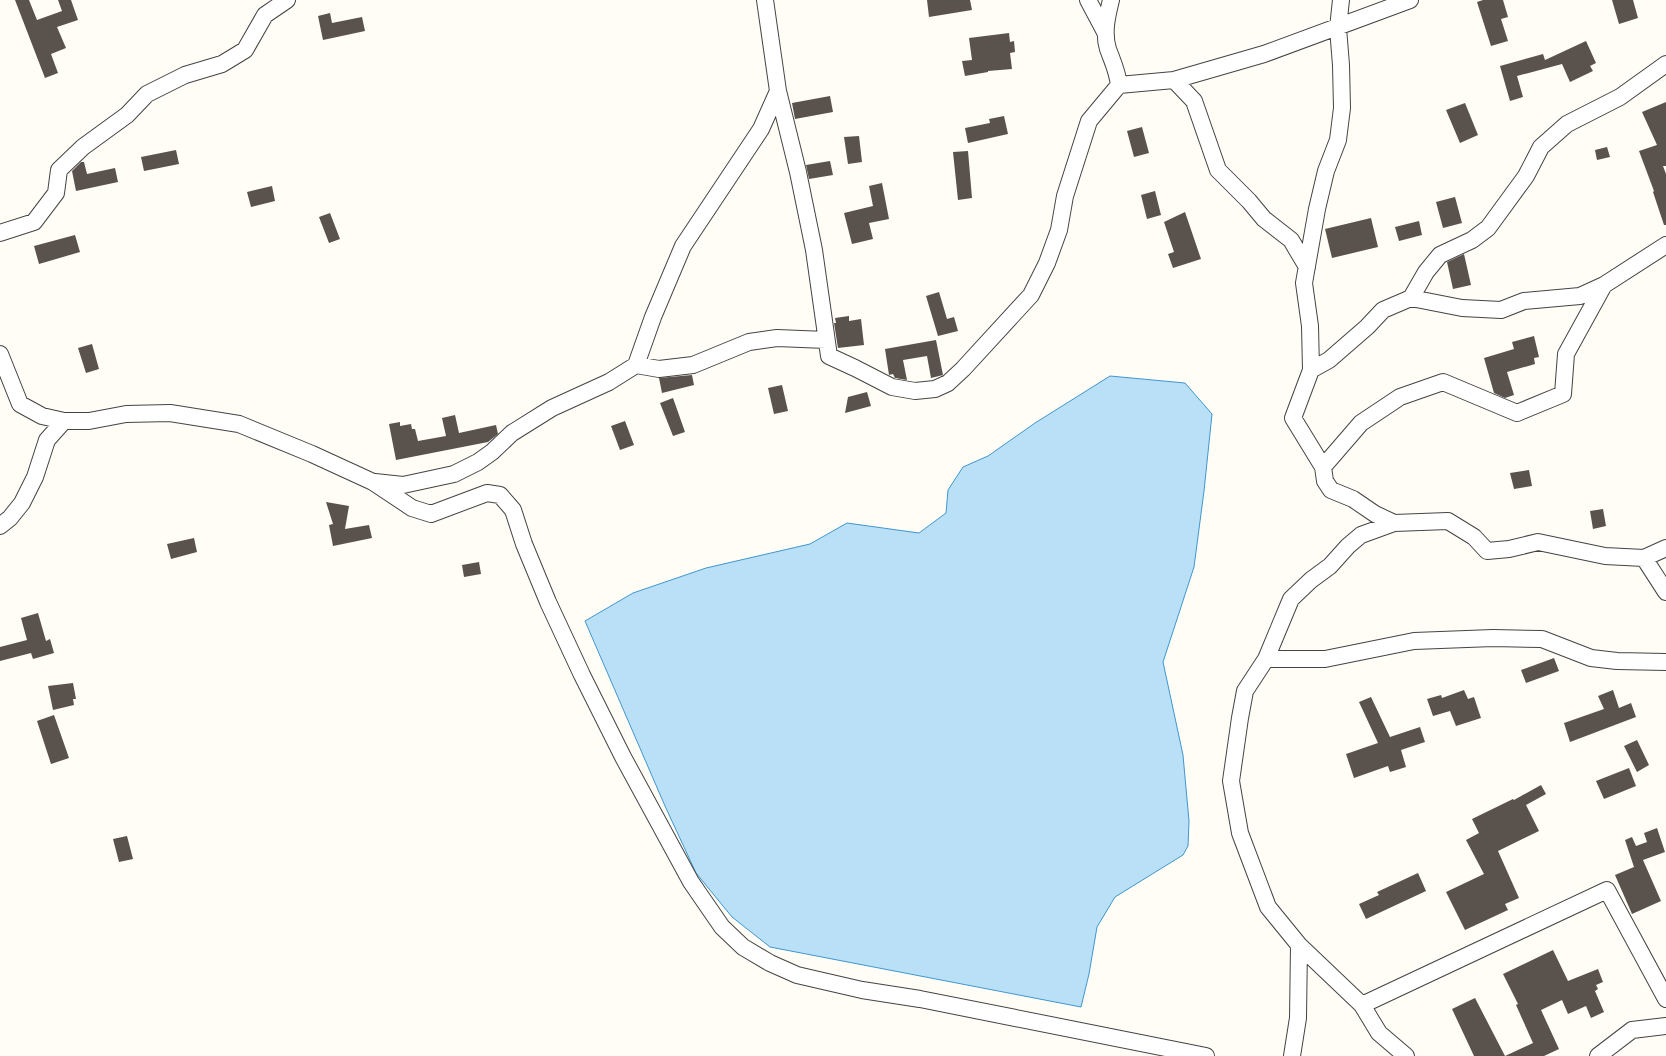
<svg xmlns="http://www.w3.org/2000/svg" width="1666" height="1056" viewBox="0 0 1666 1056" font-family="'Libre Baskerville',serif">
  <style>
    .water { fill: #b9e0f7; stroke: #3f96cf }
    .building { fill: #5a524d }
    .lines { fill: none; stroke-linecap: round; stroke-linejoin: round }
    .street-casing { stroke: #444; stroke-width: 18 }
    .street { stroke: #fff; stroke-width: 16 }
  </style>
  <rect width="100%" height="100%" fill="#fffdf5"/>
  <path class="water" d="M1110,376l75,7 27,31 -8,77 -10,76 -31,95 20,93 6,66 -1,25 -5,9 -68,42 -18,30 -8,47 -8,33 -311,-60 -38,-30 -36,-44 -31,-67 -80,-185 48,-28 73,-25 104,-24 37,-21 72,10 27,-20 2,-23 15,-23 25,-11 47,-33z"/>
  <path class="building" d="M15,0h14l8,20 25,-9 -4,-11h13l7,20 -21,7 9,21 -15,6 7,19 -13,5z
    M927,0h43l2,10 -43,7z
    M1483,0h20l5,17 -7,2 7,22 -17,5 -14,-44z
    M1612,0h21l5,18 -19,6z
    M330,13l2,10 30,-6 3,14 -42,9 -5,-24z
    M1009,33l1,9 4,-1 1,11 -5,1 2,16 -24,2v1l-23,4 -3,-15 10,-1 -3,-22z
    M1586,41l10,22 -6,3 3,5 -23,11 -8,-18 -45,12 6,21 -13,4 -10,-35 43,-12 2,6z
    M830,96l3,16 -38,7 -3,-16z
    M1666,102v64h-3l3,8v51h-2l-11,-33 1,-1 -15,-40 18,-6 -15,-33z
    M1465,103l13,32 -18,8 -14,-33z
    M1004,116l4,18 -40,9 -3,-15 25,-5 -1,-4z
    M1142,127l7,26 -15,4 -7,-26z
    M859,136l3,26 -14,2 -4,-27z
    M1607,147l3,10 -13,3 -2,-10z
    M176,150l3,14 -35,7 -3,-14z
    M968,151l4,47 -14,2 -5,-48z
    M830,161l3,14 -24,4 -3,-14z
    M81,162h3l3,12 28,-6 3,14 -42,9 -4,-20z
    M882,183l7,36 -20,4 4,16 -21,5 -8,-31 29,-7 -4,-20z
    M272,186l3,15 -24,6 -4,-15z
    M1155,191l6,24 -14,4 -6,-24z
    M1455,197l7,26 -19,5 -7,-26z
    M1185,212l16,47 -28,9 -5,-14 6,-2 -10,-30z
    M330,213l10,26 -11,4 -10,-26z
    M1371,218l7,29 -46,11 -7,-29z
    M1419,221l3,14 -23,6 -4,-14z
    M75,235l5,17 -41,12 -5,-18z
    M1464,254l7,31 -18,4 -6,-27z
    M939,292l8,27 7,-2 4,14 -20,5 -12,-40z
    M849,316v5l12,-2 3,26 -26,3 -4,-25h2l-1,-5z
    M1534,336l5,21 -5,1 1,6 -28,8 7,23 -9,3 -11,-5 -10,-35 30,-9 -2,-7z
    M936,340l7,35 -12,3 -4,-22 -24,4 4,20 -12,-2 -2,-4 -4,1 -4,-26z
    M92,344l7,25 -13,4 -8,-25z
    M692,375l2,10 -32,8 -3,-15z
    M782,385l6,26 -14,3 -6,-26z
    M867,392l4,14 -26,7 3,-16z
    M673,398l12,34 -12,4 -13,-33z
    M455,415l4,18 37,-8 2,9 -10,8 -92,18 -7,-36 11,-2v4l11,-2 1,5h3l3,12 28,-5 -4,-18z
    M625,421l9,24 -14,5 -9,-24z
    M1529,470l3,16 -18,3 -4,-16z
    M326,502l23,4 -4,23 24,-4 3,13 -39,8 -4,-21 4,-1z
    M1603,509l3,17 -13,3 -3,-18z
    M194,538l3,14 -26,7 -4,-15z
    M479,562l2,12 -17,3 -2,-12z
    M38,613l8,28 4,-2 4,14 -21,6 -2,-6 -31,8v-14l27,-7 -6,-22z
    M1554,658l5,13 -33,12 -5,-13z
    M73,683l3,16h-3l1,6 -21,5 -5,-24z
    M1464,690l4,9 6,-2 7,21 -25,8 -6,-15 -17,5 -6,-17 14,-4 1,3z
    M1613,690l6,18 12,-5 5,14 -66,25 -6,-19 40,-14 -6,-13z
    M1371,697l19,40 30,-10 5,15 -24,8 5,17 -16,5 -2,-6 -34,12 -8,-24 32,-11 -19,-41z
    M54,715l15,43 -18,6 -14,-43z
    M1637,740l12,25 -12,7 -13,-26z
    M1629,768l7,18 -32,13 -8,-18z
    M1541,785l5,9 -20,11 13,26 -41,20 21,47 -14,6 3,6 -43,20 -19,-38 38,-18 -18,-34 13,-7 -7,-14 41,-20 1,1z
    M1657,828l8,24 -22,8 18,41 -29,13 -17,-39 19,-8 -9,-27 7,-3 4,9 11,-4 -3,-9z
    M127,836l6,23 -14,3 -6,-23z
    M1418,873l8,18 -60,28 -7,-15 20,-9 -2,-3z
    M1553,950l15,31 30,-12 5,13 -7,3 2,4 -3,2 9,21 -13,6 -5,-12 -18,8 -6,-14 -21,10 18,39 -15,7h-70l-22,-47 23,-11 30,58 28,-13 -17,-38 2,-1 -15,-30z"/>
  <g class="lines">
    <defs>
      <path id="street" d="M1088,0l17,32
        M1174,80l20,21 24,69 31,31 15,18 27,21 16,27
        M1119,85l55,-5 90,-26 146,-54
        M778,91l20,81 16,78 15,106 26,12 37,19 23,4 20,-2 13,-6 15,-14 68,-74 16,-32 12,-33 6,-34 24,-75 30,-36c-2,-15 -6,-22 -11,-36 -5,-16 -1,-33 3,-49
        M0,233l34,-11 22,-29 3,-23 24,-23 44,-32 20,-21 38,-19 37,-11 23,-14 20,-35 22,-15
        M1666,245l-62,40 -38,69 -3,40 -46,19 -74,-31 -43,15 -39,26 -38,44 2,14 6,9 22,9 22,15 19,9 54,-2 26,16 13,14 22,-2 29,-7 67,14 39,2 22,-10
        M1411,298l51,10 39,2 23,-9 56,-5 24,-11
        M0,354l20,50 22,12 22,5h25l37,-7 44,-1 69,11 73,30 61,28 39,26 19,6 56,-21 13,2 13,15 11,34 24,58 34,73 41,82 68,125 31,45 21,20 27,16 27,12 65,15 58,9 286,57
        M636,365l23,4 34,-4 56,-23 28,-4 49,2
        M1311,370l-1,-44 -6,-43 13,-74 9,-38 12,-31 4,-32 -1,-43 -3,-37 3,-28
        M1323,467l-30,-49 18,-48 18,-10 38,-33 16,-17 28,-12 15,-26 14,-17 32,-15 16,-12 38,-52 15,-29 26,-23 53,-27 46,-33
        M375,482l28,3 51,-11 24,-12 14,-10 20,-19 40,-25 57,-26 27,-17 17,-48 30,-71 78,-117 17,-38 -13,-91
        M1394,523l-33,12 -13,11 -18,20 -19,14 -20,19 -25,60 -21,32 -5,27 -9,63 9,52 28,74 31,38 63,60 17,28 27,23
        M0,526l10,-8 12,-15 13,-26 12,-37 17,-19
        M1644,558l22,34
        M1266,659h59l89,-18 79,-3 49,1 49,19 26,3 49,1
        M1362,1005l245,-115 59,109
        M1292,1056l6,-38 1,-73
        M1598,1056l34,-26 34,-4"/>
    </defs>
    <use href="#street" class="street-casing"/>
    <use href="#street" class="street"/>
  </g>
</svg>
